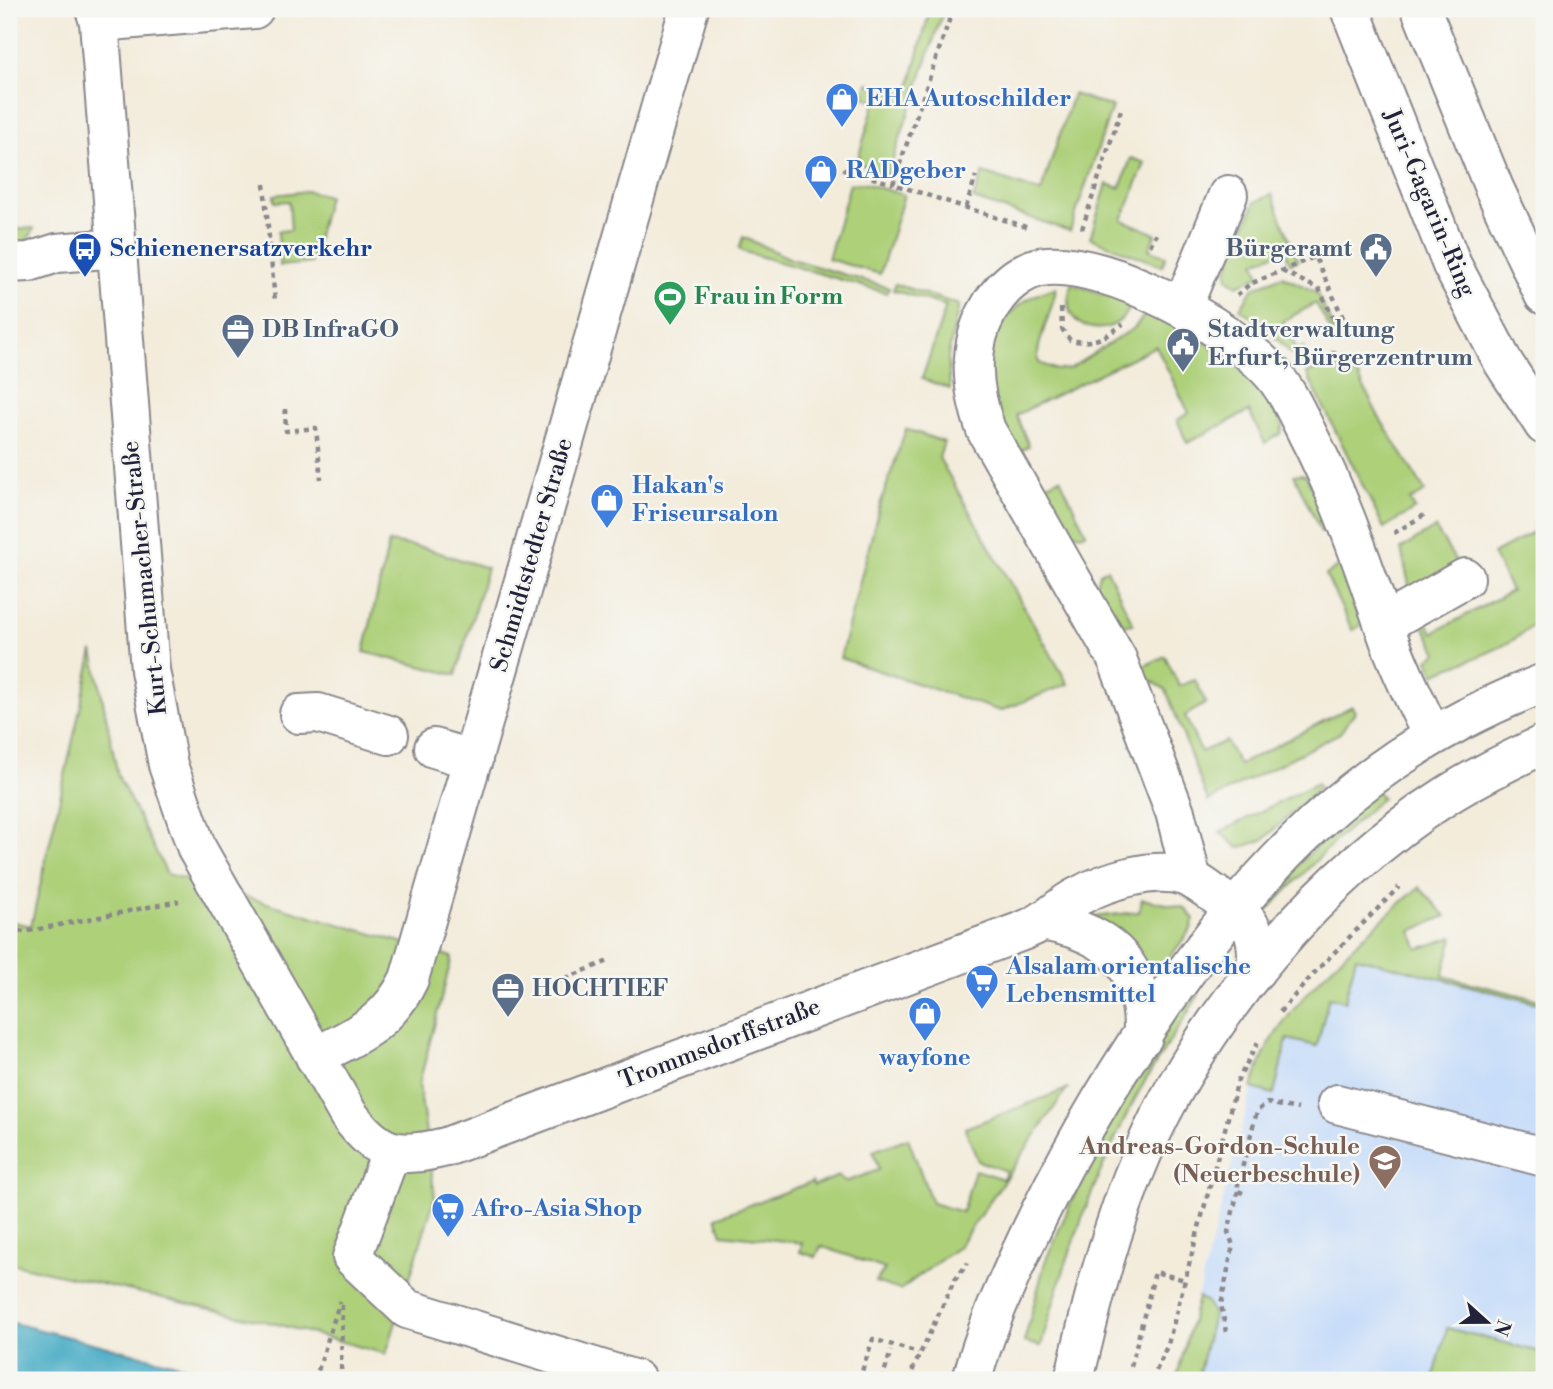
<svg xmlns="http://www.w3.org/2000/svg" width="1553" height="1389" viewBox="0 0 1553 1389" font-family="'Libre Bodoni',serif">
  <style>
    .built { fill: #c8ddf9 }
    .green { fill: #add079; stroke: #68795a; stroke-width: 2 }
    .water { fill: #44aac4; stroke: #336680; stroke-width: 2 }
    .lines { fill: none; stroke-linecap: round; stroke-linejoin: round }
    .minor-casing { stroke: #8a878b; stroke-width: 42 }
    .path { stroke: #8a878b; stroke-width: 4.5; stroke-dasharray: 5 5; stroke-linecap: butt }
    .minor { stroke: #fff; stroke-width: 38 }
    .labels { text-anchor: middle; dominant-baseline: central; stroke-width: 5; stroke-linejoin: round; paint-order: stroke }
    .shop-label { font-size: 24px; font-weight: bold; fill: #366cbe; stroke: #f6f6f2; text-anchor: start }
    .street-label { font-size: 24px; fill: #22223b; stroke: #f6f6f2 }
    .transit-label { font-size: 24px; font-weight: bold; fill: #164399; stroke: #f6f6f2; text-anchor: start }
    .service-label { font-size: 24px; font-weight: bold; fill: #4e5e75; stroke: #f6f6f2; text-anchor: start }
    .leisure-label { font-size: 24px; font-weight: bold; fill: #27864d; stroke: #f6f6f2; text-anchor: start }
    .education-label { font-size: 24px; font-weight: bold; fill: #785e54; stroke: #f6f6f2; text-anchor: end }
  </style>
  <rect width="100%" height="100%" fill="#f6f6f2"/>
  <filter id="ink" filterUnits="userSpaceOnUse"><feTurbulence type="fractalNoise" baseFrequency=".0143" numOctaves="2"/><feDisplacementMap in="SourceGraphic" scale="14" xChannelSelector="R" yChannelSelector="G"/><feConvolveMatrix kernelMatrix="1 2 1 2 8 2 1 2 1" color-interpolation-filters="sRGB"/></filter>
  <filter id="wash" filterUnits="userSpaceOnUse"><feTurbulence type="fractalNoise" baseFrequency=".00686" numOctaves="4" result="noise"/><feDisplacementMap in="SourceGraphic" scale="28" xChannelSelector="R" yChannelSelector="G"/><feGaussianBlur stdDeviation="1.57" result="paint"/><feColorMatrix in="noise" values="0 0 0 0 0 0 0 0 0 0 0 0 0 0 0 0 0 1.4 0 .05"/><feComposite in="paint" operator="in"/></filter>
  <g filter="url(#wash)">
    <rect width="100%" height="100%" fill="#f3ecdb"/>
    <path class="built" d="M1356,957l188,48v375h-368l76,-292 22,5 13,-54 30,7 12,-49 16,3z"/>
    <path class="green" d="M930,9h14l-57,167 -30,-14 18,-61 -11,-4 4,-14 40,11z
      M1073,94l39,13 -42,124 -97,-32 10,-26 58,19z
      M1131,158l14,5 -23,57 34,14 -7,15 17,7 -4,10 -72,-28 17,-54 13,4z
      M863,183l41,12 -24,79 -52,-15 22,-75z
      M308,191l20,5 -17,67 -31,3 -2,-35 13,-1 -2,-29 -14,1 -1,-7z
      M1272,194l26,67 -8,2 -6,-13 -29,12 5,14 -23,9 -9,-6 -1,-9 28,-68z
      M34,228c-4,12 -12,17 -25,18v-16z
      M743,237l48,22 98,29 -2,5 -142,-41 -6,-3z
      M1282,276l34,16 19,39 -3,2 -16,-30 -33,18 14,29 6,-3 5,11 -8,4 -37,-37 -23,-16 13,-21z
      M895,284l64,21 -11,51 2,33 -28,-10 24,-73 -53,-16z
      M1072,284l59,19c-10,40 -79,32 -59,-19z
      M1056,288c-1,17 -24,63 -17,75l18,7 12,-1 65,-41 16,-19c53,29 104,60 133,115l-2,9 -16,10 -16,-32 -62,32 -10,-23 12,-7 -33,-67 -140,69 13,31 -15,8c-7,-16 -28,-61 -28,-76 0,-45 27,-80 70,-90z
      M1334,360l12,17 10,-5 23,45 46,74 -15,10 5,8 -31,19 -77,-154z
      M906,429l38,13 -5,16 129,226 -68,27 -160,-53 39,-150z
      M1300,474l6,1 24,50 -9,7 -27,-57z
      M1060,478l26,55 -5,2 -16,-4 -23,-38 5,-9z
      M1544,526v84c-21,36 -73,48 -110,64l-6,-15 10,-6 -18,-34 4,-2 9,16 78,-42 -18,-37z
      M1435,528l24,38 -48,27 -10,-44z
      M389,542l35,6 63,20 -31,107 -92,-23z
      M1338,567l5,1 21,48 -5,11 -7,3 -26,-55z
      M1107,569l26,55c-22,6 -29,-23 -38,-39l5,-12z
      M93,651l25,125 49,98 285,83 -33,127 16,113 -49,157 -105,-29 -272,-62v-342l22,5z
      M1165,656l14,30 16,-6 11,23 -21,13 16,36 25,-11 13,24 113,-59 3,6 -15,21 -132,68 -42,-111 -27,-17 1,-5z
      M1317,783l2,4 -56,53 -24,8 -19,-16z
      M1375,789l7,9 -47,43 -74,76 -7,-9z
      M1419,887l27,29 -35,15 7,18 35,-12 -10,39 101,25v4l-188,-48 -11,44 -16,-4 -12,49 -30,-7 -13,55 -22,-6c5,-15 10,-32 18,-45 36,-59 98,-111 149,-156z
      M1142,899l43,9 9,11 -3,10 -36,48 -71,-59 55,-6z
      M1196,984l4,3 -2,9c-22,38 -49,74 -69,114 -38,76 -66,155 -88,236l-17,-4 21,-80 60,-138z
      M1067,1089l-109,158 -58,43 -25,-8 10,-13 -64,-23 -5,11 -16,-5 2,-9 -80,-9 -6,-17 96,-35 2,4 25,-10 6,6 34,-12 -6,-19 35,-13 24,65 30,9 13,-42 28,9 3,-8 -28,-10 -13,-33z
      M1198,1298l8,3 7,14 -16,65h-21z
      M1447,1328l97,25v27h-111z"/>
    <path class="water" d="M9,1322l231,58h-231z"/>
  </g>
  <g filter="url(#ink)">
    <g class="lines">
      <defs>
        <path id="minor" d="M95,9l4,13 51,648 18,95 29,84 151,265c31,41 49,45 98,33l579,-217c26,-10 33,-24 54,-34 27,-15 75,-30 105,-20 15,5 28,17 41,26 28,19 35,34 31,68
          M1350,9l102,256 51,97 41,63
          M1421,9l73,179 50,107
          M99,22l155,-13
          M9,263l20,-1 28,-9 59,-5
          M1182,308l46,-113
          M1384,624l81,-46
          M299,714l19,-1 71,22
          M434,748l39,12
          M1192,880l-17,-68 -58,-153 -131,-229c-14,-39 -19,-81 1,-118 12,-23 34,-44 60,-46 62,-5 181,60 222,104 17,18 27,41 38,63 34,65 56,132 80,201 12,35 30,69 45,102
          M1047,922c66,12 98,45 96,115
          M315,1057c41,-22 73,-33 94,-78l280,-970
          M1337,1104l207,53
          M391,1152l-39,105 55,52 229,71
          M972,1380c11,-44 30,-86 49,-128 71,-154 197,-354 331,-460 58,-47 123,-82 192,-109
          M1074,1380c18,-78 37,-154 69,-228 60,-136 177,-276 303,-356 31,-20 65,-36 98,-52"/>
      </defs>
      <use href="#minor" class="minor-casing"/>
      <path class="path" d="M953,9l-60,175 133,43
        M843,169l50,15
        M264,184l11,117
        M966,207l10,-31
        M1082,229l39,-119
        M1150,246l6,-12
        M1282,271l37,18 19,39 8,-4 -31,-67
        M1237,295l13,-11 69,-29
        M1061,308l1,21 8,11c22,5 35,-2 53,-16
        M1314,363l24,-12 10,18 5,-2
        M285,409l1,22 30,-3 5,51
        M1394,533l32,-19
        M9,929l15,3 155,-31
        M556,982l55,-22
        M1280,1012l37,-42 82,-83
        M1243,1193l-5,-2v-7l19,-73 10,-8 31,6
        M1226,1332l-5,-28 12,-59 -5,-13 10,-41
        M1131,1366l24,-94 30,8
        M315,1380l25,-79
        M341,1380l1,-76
        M859,1380l14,-41 45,14
        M882,1380l9,-29
        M908,1380l46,-99 14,-18
        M1152,1380l16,-36 70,-264 20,-38"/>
      <use href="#minor" class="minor"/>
    </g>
  </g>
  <defs>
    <symbol id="shop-pin" viewBox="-11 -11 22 30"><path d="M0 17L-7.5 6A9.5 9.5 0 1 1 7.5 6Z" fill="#3f7fe0" stroke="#f6f6f2"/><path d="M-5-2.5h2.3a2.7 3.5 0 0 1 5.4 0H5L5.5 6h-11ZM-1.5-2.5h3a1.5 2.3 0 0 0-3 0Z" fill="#fff"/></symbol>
    <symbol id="bus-pin" viewBox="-11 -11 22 30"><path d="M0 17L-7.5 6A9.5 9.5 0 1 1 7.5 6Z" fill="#1a4fb4" stroke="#f6f6f2"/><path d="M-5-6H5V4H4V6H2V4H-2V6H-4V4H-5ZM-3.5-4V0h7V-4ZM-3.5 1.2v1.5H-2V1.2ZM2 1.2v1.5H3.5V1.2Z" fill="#fff"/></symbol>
    <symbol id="civic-pin" viewBox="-11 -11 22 30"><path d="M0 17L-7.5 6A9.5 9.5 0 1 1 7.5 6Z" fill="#5c6f8a" stroke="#f6f6f2"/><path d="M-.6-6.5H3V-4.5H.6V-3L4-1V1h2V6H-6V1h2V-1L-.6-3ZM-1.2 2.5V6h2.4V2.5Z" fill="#fff"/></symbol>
    <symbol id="stadium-pin" viewBox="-11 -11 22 30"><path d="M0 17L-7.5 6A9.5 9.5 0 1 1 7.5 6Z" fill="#2e9e5b" stroke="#f6f6f2"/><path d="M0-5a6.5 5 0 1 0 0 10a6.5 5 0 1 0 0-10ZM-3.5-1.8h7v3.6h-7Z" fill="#fff"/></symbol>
    <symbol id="office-pin" viewBox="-11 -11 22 30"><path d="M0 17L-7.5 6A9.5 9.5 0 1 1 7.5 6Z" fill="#5c6f8a" stroke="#f6f6f2"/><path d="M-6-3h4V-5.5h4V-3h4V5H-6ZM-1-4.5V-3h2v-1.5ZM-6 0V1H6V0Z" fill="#fff"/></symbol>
    <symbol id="supermarket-pin" viewBox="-11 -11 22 30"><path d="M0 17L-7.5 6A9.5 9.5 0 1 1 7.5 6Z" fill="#3f7fe0" stroke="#f6f6f2"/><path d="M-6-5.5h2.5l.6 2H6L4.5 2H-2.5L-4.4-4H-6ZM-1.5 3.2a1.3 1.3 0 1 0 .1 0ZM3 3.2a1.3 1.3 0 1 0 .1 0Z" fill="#fff"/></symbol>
    <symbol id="school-pin" viewBox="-11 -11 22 30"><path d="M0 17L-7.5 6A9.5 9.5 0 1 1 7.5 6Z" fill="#8d6e63" stroke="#f6f6f2"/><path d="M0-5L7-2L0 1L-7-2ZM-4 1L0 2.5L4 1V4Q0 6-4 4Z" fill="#fff"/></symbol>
  </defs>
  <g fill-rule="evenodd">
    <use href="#shop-pin" x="823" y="80" width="38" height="52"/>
    <use href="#shop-pin" x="802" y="152" width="38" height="52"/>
    <use href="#bus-pin" x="66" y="230" width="38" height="52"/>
    <use href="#civic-pin" x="1357" y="230" width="38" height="52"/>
    <use href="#stadium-pin" x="651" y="278" width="38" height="52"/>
    <use href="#office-pin" x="219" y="311" width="38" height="52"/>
    <use href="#civic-pin" x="1164" y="325" width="38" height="52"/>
    <use href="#shop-pin" x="588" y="481" width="38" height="52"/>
    <use href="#supermarket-pin" x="963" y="962" width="38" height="52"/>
    <use href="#office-pin" x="489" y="970" width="38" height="52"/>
    <use href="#shop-pin" x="906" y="994" width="38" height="52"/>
    <use href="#school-pin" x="1366" y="1142" width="38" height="52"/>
    <use href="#supermarket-pin" x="429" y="1190" width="38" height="52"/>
  </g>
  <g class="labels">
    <g class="shop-label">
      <text x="866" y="99">EHA Autoschilder</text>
      <text x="846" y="171">RADgeber</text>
      <text x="632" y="486">Hakan's<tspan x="632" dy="28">Friseursalon</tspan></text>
      <text x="1006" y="967">Alsalam orientalische<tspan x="1006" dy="28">Lebensmittel</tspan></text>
      <text x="925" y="1058" text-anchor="middle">wayfone</text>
      <text x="472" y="1209">Afro-Asia Shop</text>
    </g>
    <g class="street-label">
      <text transform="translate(1429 203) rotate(67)">Juri-Gagarin-Ring</text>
      <text transform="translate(532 555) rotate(-74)">Schmidtstedter Straße</text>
      <text transform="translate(145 578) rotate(-96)">Kurt-Schumacher-Straße</text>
      <text transform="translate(720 1044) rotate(-21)">Trommsdorffstraße</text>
    </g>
    <g class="transit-label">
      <text x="110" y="249">Schienenersatzverkehr</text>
    </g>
    <g class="service-label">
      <text x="1352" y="249" text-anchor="end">Bürgeramt</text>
      <text x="262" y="330">DB InfraGO</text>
      <text x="1208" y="330">Stadtverwaltung<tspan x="1208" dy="28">Erfurt, Bürgerzentrum</tspan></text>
      <text x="532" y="989">HOCHTIEF</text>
    </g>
    <g class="leisure-label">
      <text x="694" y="297">Frau in Form</text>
    </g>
    <g class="education-label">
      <text x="1360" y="1147">Andreas-Gordon-Schule<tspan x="1360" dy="28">(Neuerbeschule)</tspan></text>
    </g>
  </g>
  <rect width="1553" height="1389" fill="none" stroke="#f6f6f2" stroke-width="35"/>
  <g transform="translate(1487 1322) rotate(111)" stroke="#f6f6f2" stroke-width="5" paint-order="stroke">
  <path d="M0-5L12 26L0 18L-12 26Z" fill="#22223b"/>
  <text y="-10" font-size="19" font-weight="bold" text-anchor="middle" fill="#22223b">N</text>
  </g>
</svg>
